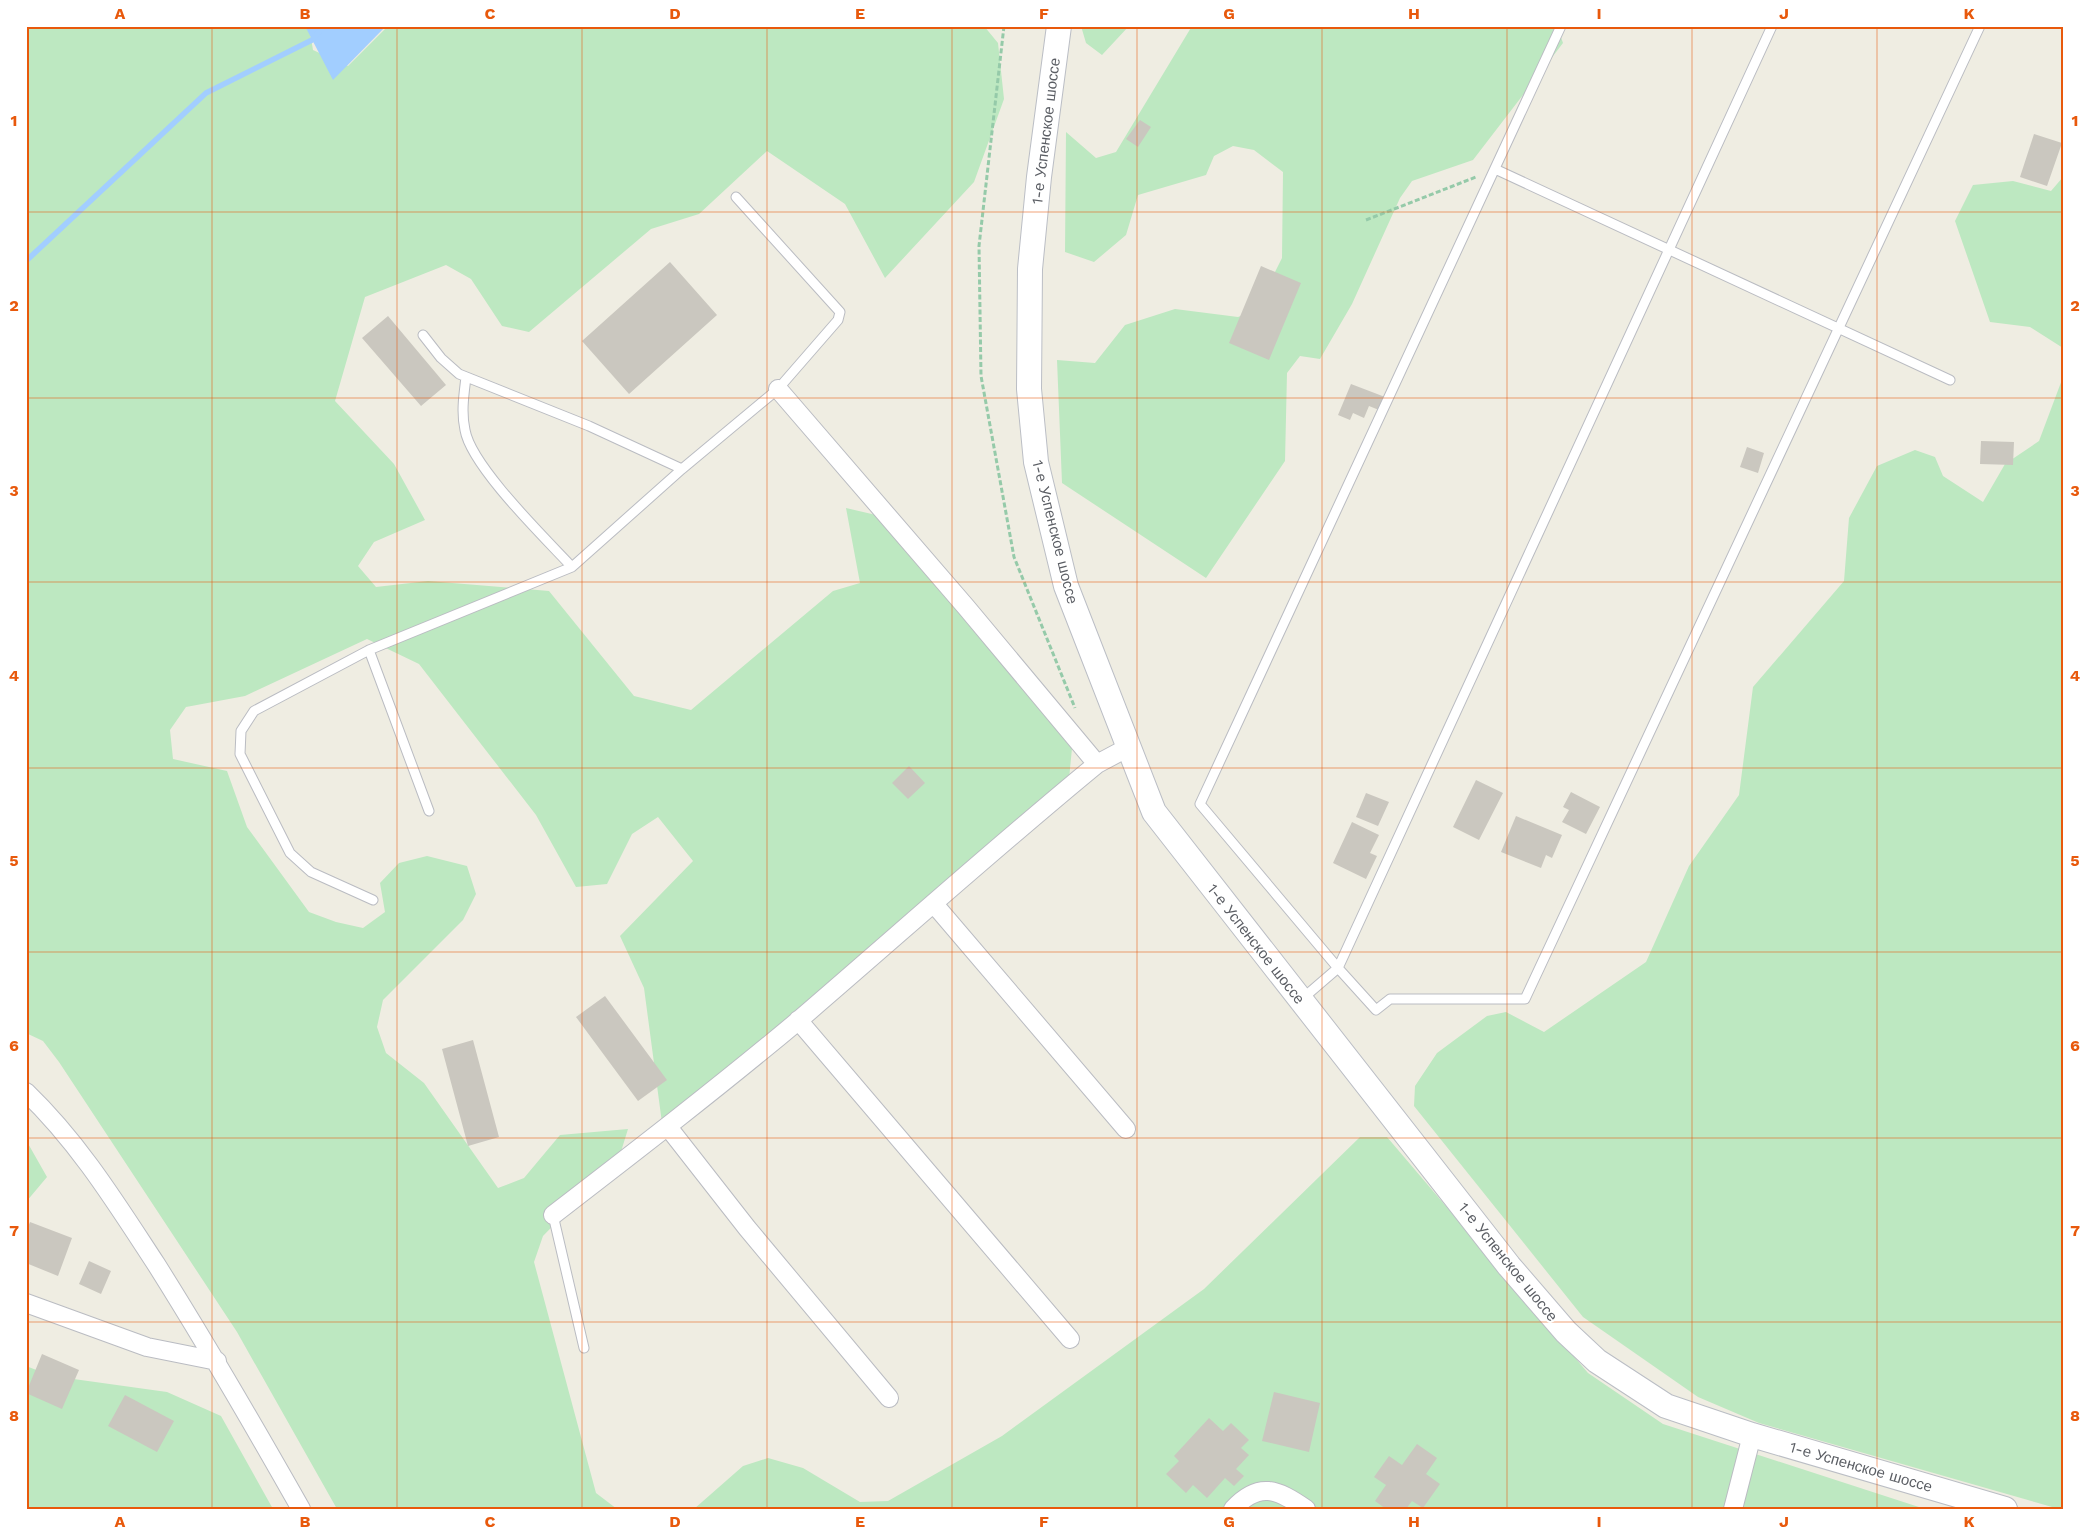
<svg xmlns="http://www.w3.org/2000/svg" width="2089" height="1535" viewBox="0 0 2089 1535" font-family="'Work Sans',sans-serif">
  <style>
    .green { fill: #bde8c1 }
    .water { fill: #a2ceff }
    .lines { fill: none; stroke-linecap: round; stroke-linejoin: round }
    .stream { stroke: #a2ceff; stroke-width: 5.5 }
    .building { fill: #cac7bf }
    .service-casing { stroke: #babcc2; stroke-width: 11 }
    .minor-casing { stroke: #babcc2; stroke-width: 20 }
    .secondary-casing { stroke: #bbbec5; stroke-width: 26 }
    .path { stroke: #95caa9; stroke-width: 3; stroke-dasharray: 5 2.5; stroke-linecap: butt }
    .service { stroke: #fff; stroke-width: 9 }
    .minor { stroke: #fff; stroke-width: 18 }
    .secondary { stroke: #fff; stroke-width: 24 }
    .grid { fill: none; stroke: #e8590c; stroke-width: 1; stroke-opacity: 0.55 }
    .labels { text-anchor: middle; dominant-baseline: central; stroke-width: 4; stroke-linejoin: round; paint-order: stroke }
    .street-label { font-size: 15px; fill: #5b5e64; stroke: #fff }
    .neatline { fill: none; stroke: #e8590c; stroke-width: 2 }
    .grid-label { font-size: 16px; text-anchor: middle; font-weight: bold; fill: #e8590c }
  </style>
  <rect width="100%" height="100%" fill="#efede2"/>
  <path class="green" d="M26,26h283l4,24 35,16 40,-40h596l14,17 6,56 -30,83 -89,96 -40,-74 -78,-53 -68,63 -48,15 -122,103 -27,-6 -31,-47 -25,-14 -81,32 -30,104 59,63 31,56 -51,22 -16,24 18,21 52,-6 121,10 85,105 57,14 142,-119 27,-8 -14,-75 30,7 197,223 -4,41 -380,331 -27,13 -18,-135 -24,-52 73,-75 -35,-44 -26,17 -25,50 -31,3 -40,-72 -117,-151 -52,-25 -122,57 -59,11 -16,23 3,29 54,12 20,56 62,85 27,10 27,6 22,-16 -5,-29 19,-20 28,-7 40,10 9,28 -13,26 -80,80 -6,27 9,26 38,30 74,105 26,-10 36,-43 68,-6 -9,29 -76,78 -9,26 62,231 21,16h-280l-100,-177 -178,-270 -16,-21 -17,-8z
    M1081,26h48l-27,29 -16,-12z
    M1192,26h365l6,17 -90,117 -61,21 -12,17 -48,106 -32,55 -20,-3 -13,17 -2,88 -79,117 -144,-95 -5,-123 38,3 30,-38 50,-16 63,8 18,-7 26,-52 1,-86 -29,-22 -21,-4 -19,10 -8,19 -68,20 -12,40 -32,27 -29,-10 1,-120 30,26 20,-6z
    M2063,177v171l-33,-21 -40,-5 -35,-101 18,-36 40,-4 38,10z
    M2063,377v1132h-4l-300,-86 -61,-26 -115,-80 -169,-211 1,-20 22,-33 50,-37 19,-4 38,20 102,-70 43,-96 50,-71 14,-108 91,-106 5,-63 28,-52 38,-16 20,7 8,19 40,26 22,-38 34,-23z
    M1360,1137h27l201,236 75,51 262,85h-1231l49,-43 25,-8 35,10 57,34 28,-1 114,-65 202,-147z
    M26,1140l21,37 -21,25z
    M26,1366l26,10 115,16 54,24 52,93h-247z"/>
  <path class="water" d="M305,26h81l-53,54z"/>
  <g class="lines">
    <path class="stream" d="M26,261l180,-168 106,-53 12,-14"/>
  </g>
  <path class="building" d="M1140,120l11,7 -13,20 -12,-8z
    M2034,134l28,9 -15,43 -27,-9z
    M670,262l47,53 -88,79 -47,-53z
    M1261,266l40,17 -32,77 -40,-17z
    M388,316l58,69 -25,21 -59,-68z
    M1351,384l34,13 -6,13 -10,-4 -5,12 -11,-5 -3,7 -12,-5z
    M1981,441l33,1 -1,23 -33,-1z
    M1747,447l17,6 -6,20 -18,-6z
    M909,766l16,17 -17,16 -16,-16z
    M1476,780l27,13 -24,47 -26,-13z
    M1571,792l29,15 -14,27 -24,-12 7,-12 -6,-3z
    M1366,793l23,9 -11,24 -22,-9z
    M1516,816l46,19 -10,23 -6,-3 -5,13 -40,-16z
    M1352,822l27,13 -9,18 7,3 -11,23 -33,-16z
    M605,996l62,84 -29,21 -62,-84z
    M473,1040l26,97 -31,9 -26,-97z
    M30,1222l42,16 -14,38 -32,-13v-31z
    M89,1261l22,10 -10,23 -22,-10z
    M42,1354l37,16 -17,39 -36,-16z
    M1274,1392l46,11 -11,49 -47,-11z
    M125,1395l49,26 -17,31 -49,-26z
    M1209,1418l14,13 8,-8 18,17 -8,8 8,7 -13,14 8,7 -10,10 -9,-8 -18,20 -14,-13 -7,8 -20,-19 13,-13 -5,-5z
    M1417,1444l20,14 -11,16 14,10 -17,24 -11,-7 -6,8h-20l-11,-8 11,-16 -12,-8 15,-21 13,9z"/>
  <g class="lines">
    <defs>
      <path id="service" d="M1561,26l-361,778 138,164 38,42 14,-11h135l455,-973
        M1495,169l455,211
        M423,335l18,23 18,16 130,52 93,43
        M466,377c-2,17 -5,35 -1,53 6,36 80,108 107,137
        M369,650l60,161
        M373,900l-62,-28 -21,-19 -50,-99 1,-23 13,-20 115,-61 203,-83 110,-98 96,-80 60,-69 2,-8 -104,-115
        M1302,999l36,-31 434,-942
        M553,1215l31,133"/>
      <path id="minor" d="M778,389l188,218 131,157 30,-16
        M934,904l192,225
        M798,1020l272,319
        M26,1092c53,51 90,111 130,172 51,81 98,162 145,245
        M668,1127l79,101 142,170
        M553,1215c83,-64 166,-128 246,-195 99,-85 197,-173 298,-256
        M26,1303l121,44 70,14
        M1233,1509c26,-28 44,-20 73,0
        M1733,1509l19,-74"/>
      <path id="secondary" d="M1059,26l-20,151 -9,92 -1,120 7,73 30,124 88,226 355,454 57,66 31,29 69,45 86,29 253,74"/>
    </defs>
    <use href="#service" class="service-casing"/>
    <use href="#minor" class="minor-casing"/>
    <use href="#secondary" class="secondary-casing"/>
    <path class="path" d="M1004,26l-25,220 2,130 33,181 61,151
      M1366,220l110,-43"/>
    <use href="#service" class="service"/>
    <use href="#minor" class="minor"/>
    <use href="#secondary" class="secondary"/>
  </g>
  <path class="grid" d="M212,26v1483M397,26v1483M582,26v1483M767,26v1483M952,26v1483M1137,26v1483M1322,26v1483M1507,26v1483M1692,26v1483M1877,26v1483M26,212h2037M26,398h2037M26,582h2037M26,768h2037M26,952h2037M26,1138h2037M26,1322h2037"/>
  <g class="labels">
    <g class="street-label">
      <text transform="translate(1046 131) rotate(-83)">1-е Успенское шоссе</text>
      <text transform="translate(1055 532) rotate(76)">1-е Успенское шоссе</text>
      <text transform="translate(1256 944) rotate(52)">1-е Успенское шоссе</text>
      <text transform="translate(1508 1262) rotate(51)">1-е Успенское шоссе</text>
      <text transform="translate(1861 1467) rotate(16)">1-е Успенское шоссе</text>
    </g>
  </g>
  <rect width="2089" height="1535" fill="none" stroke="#ffffff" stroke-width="55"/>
  <rect x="28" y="28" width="2034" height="1480" class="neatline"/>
  <g class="grid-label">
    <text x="120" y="19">A</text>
    <text x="305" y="19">B</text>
    <text x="490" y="19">C</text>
    <text x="675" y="19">D</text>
    <text x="860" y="19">E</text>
    <text x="1044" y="19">F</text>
    <text x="1229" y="19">G</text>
    <text x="1414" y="19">H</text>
    <text x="1599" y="19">I</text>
    <text x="1784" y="19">J</text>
    <text x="1969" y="19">K</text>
    <text x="14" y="126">1</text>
    <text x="2075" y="126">1</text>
    <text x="14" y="311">2</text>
    <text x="2075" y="311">2</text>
    <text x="14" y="496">3</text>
    <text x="2075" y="496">3</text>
    <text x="14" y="681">4</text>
    <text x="2075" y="681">4</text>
    <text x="14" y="866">5</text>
    <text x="2075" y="866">5</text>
    <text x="14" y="1051">6</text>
    <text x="2075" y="1051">6</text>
    <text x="14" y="1236">7</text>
    <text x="2075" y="1236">7</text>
    <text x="14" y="1421">8</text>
    <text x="2075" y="1421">8</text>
    <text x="120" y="1527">A</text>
    <text x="305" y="1527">B</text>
    <text x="490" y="1527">C</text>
    <text x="675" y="1527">D</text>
    <text x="860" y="1527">E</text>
    <text x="1044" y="1527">F</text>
    <text x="1229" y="1527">G</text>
    <text x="1414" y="1527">H</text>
    <text x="1599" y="1527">I</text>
    <text x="1784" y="1527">J</text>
    <text x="1969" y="1527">K</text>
  </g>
</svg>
